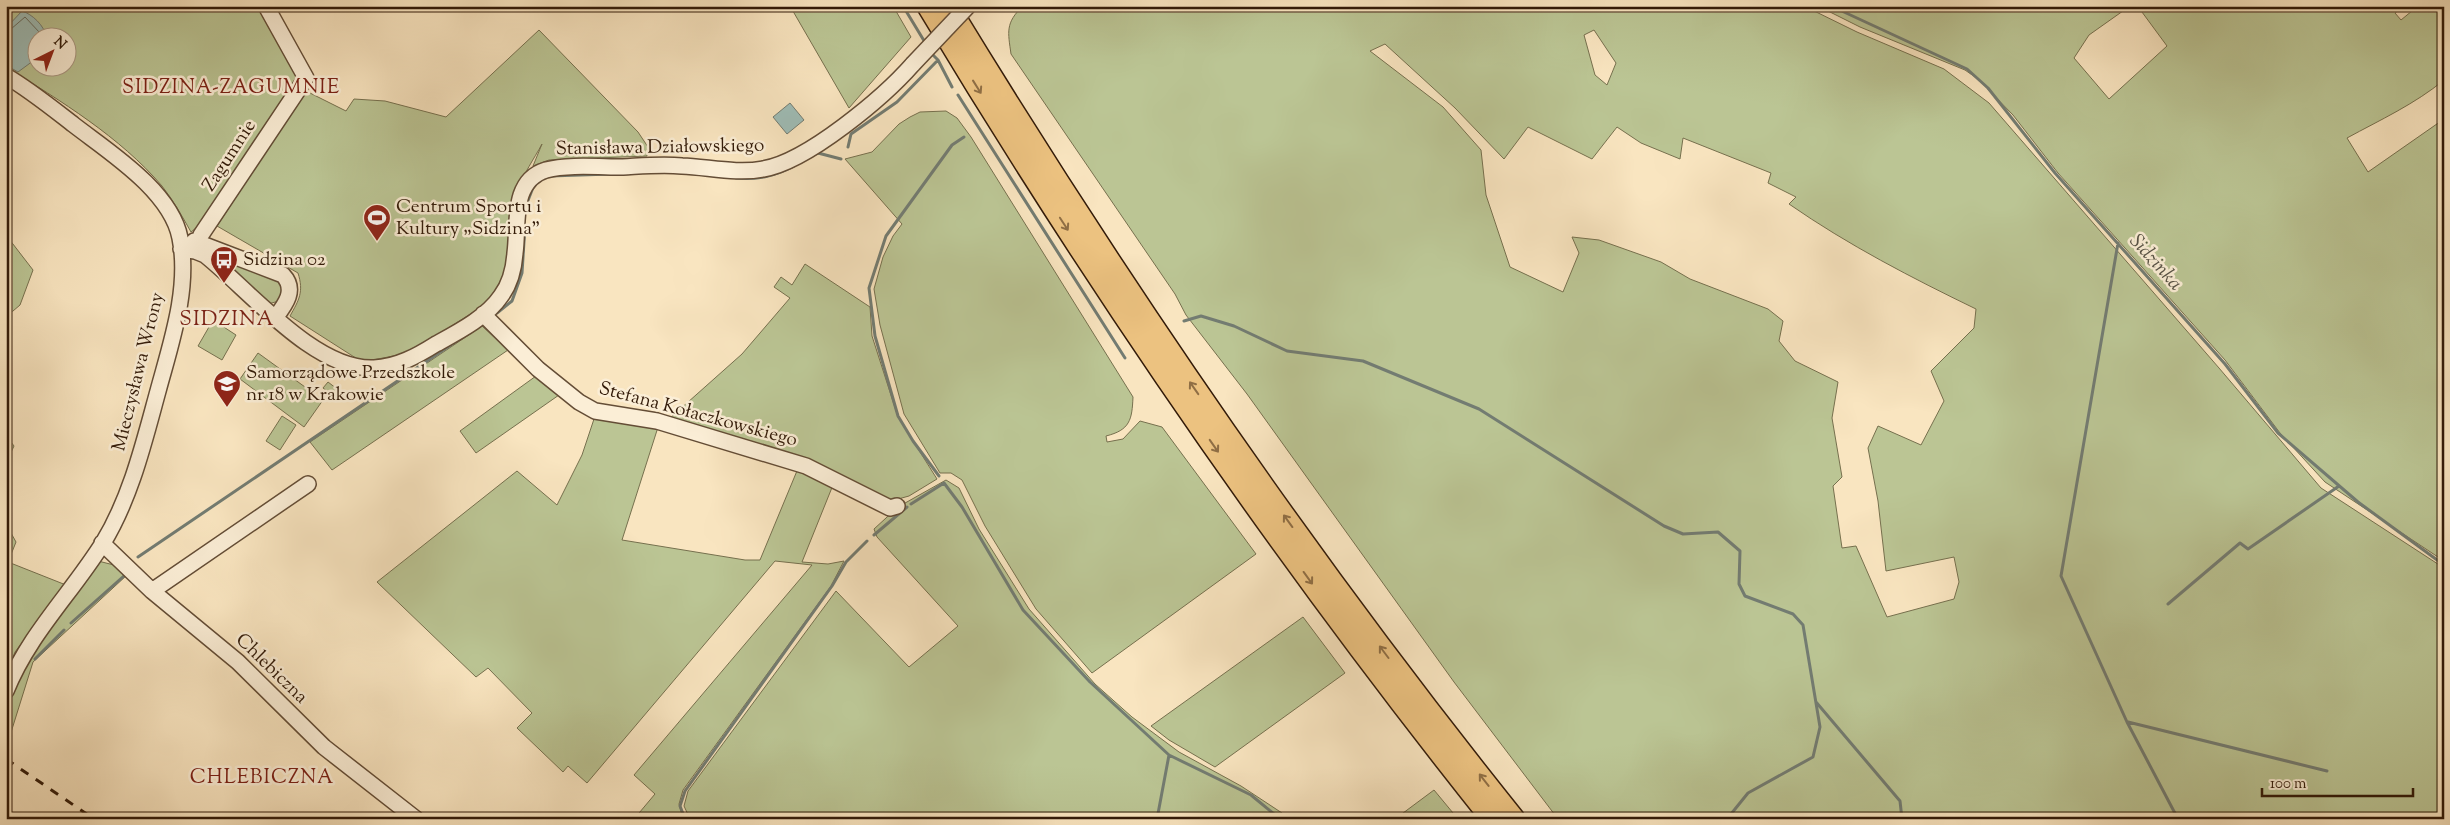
<svg xmlns="http://www.w3.org/2000/svg" width="2450" height="825" viewBox="0 0 2450 825" font-family="'Sorts Mill Goudy',serif">
  <style>
    .green { fill: #bbc594; stroke: #76704e; fill-rule: evenodd }
    .water { fill: #9fbeb8; stroke: #737c72 }
    .lines { fill: none; stroke-linecap: round; stroke-linejoin: round }
    .shore { stroke: #686c60; stroke-width: 1 }
    .stream { stroke: #737c72; stroke-width: 3 }
    .minor-casing { stroke: #644d36; stroke-width: 18 }
    .highway-casing { stroke: #321a08; stroke-width: 24 }
    .minor { stroke: #fbeed6; stroke-width: 15 }
    .highway { stroke: #ecc280; stroke-width: 21 }
    .rail { stroke: #321a08; stroke-width: 3; stroke-dasharray: 9 9; stroke-linecap: butt }
    .minor-bridge-casing { stroke: #644d36; stroke-width: 18; stroke-linecap: butt }
    .minor-bridge { stroke: #fbeed6; stroke-width: 15 }
    .oneway { stroke: #8f6e44 }
    .labels { text-anchor: middle; dominant-baseline: central; stroke-width: 5; stroke-linejoin: round; paint-order: stroke }
    .street-label { font-size: 19px; fill: #321a08; stroke: #fbeed6 }
    .poi-label { font-size: 19px; fill: #321a08; stroke: #fbeed6; text-anchor: start }
    .neighbourhood-label { font-size: 20px; letter-spacing: 1px; fill: #7a1f14; stroke: #fbeed6 }
    .water-label { font-size: 20px; font-style: italic; fill: #585346; stroke: #fbeed6 }
    .quarter-label { font-size: 21px; letter-spacing: 1px; fill: #7a1f14; stroke: #fbeed6 }
  </style>
  <rect width="100%" height="100%" fill="#f9e5c0"/>
  <filter id="stains"><feTurbulence type="fractalNoise" baseFrequency=".004" numOctaves="4"/><feColorMatrix values="0 0 0 0 .2 0 0 0 0 .09 0 0 0 0 .02 0 0 0 .5 -.17"/></filter>
  <radialGradient id="worn" r=".72"><stop offset=".6" stop-color="#630" stop-opacity="0"/><stop offset="1" stop-color="#630" stop-opacity=".3"/></radialGradient>
  <path class="green" d="M6,6h255l39,75 -93,138 -16,13c-9,-16 -18,-32 -29,-46 -42,-49 -101,-85 -156,-119zM38,38h30v30h-30z
    M790,6h103l18,31 -62,71z
    M1023,6h781l53,26 87,37 45,34 230,265 102,120 123,80v251h-886l-104,-137 -207,-288 -61,-79 -11,-21 -164,-240c-3,-22 -6,-31 12,-48zM1594,30l22,33 -9,22 -12,-10 -11,-40zM1385,44l70,64 49,51 24,-32 64,32 25,-32 24,16 39,16 3,-21 88,35 -3,10 28,14 -7,7c59,41 123,74 187,105l-2,19 -43,43 13,30 -23,44 -43,-19 -10,22 10,53 8,70 68,-14 5,25 -5,17 -67,18 -31,-71 -14,2 -9,-62 9,-9 -10,-59 6,-36 -43,-21 -16,-20 4,-20 -15,-12 -78,-30 -29,-17 -62,-22 -27,-3 7,16 -16,39 -53,-25 -24,-72 -5,-45 -38,-43 -73,-56z
    M1818,6h312l-41,29 -15,23 35,41 58,-53 -28,-38 3,-2h263l-10,7 6,7 17,-14h26v74c-29,24 -64,40 -97,58l21,34 76,-53v442l-119,-79 -45,-49 -55,-73 -167,-187 -45,-58 -35,-36 -13,-9 -105,-43z
    M539,30l99,102 10,15 -1,9 -98,4 -16,6 9,-22c-8,15 -19,30 -23,45 -13,43 -2,83 -36,117l-74,47 -47,9 -72,-46c9,-16 14,-24 8,-43l-81,-47 89,-135 40,20 8,-12 31,2 61,16z
    M946,111l11,7 14,19 162,260c-1,23 -3,33 -27,39l1,6 16,-3 17,-18 22,6 94,127 -164,119 -56,-64 -51,-83 -23,-46 -11,-7h-11l-36,-59 -24,-89 -6,-36 9,-32 10,-21 9,-12 -57,-65 27,-7 27,-28 11,-7 10,-5z
    M6,235l27,35 -13,35 -14,12z
    M218,257l60,20 7,11 -6,13 -11,3z
    M805,264l65,43 2,29 26,81 39,62 -28,17 -18,5 -222,-82 73,-65 48,-56 -16,-11 7,-10 11,8z
    M213,320l23,15 -14,25 -24,-14z
    M482,326l26,24 -176,120 -22,-28z
    M258,353l65,47 -19,27 -64,-48z
    M536,376l23,19 -83,58 -16,-22z
    M328,382l13,10 -5,6 -13,-10z
    M282,416l14,9 -16,25 -14,-9z
    M594,419l65,5 -37,116 123,20h15l39,-94 34,19 -31,77 26,2 16,-3 -13,25 -148,204 -4,14 4,15h-49l21,-25 -21,-19 178,-210 -37,-4 -188,222 -19,-17 -5,6 -46,-44 15,-15 -44,-45 -12,9 -99,-95 140,-111 40,34 25,-50z
    M6,435l8,11 -8,17z
    M946,480l13,8 20,41 50,80 66,75 37,33 47,35 62,34 41,27 -5,6h-587l-6,-13 4,-15 148,-200 73,76 49,-41 -81,-89 -3,-8 24,-22z
    M6,524l10,18 -8,20 58,23 -51,67 -9,22z
    M98,561l16,4 13,10 -94,87 -25,80 -2,-1v-35l23,-54z
    M1303,617l42,56 -130,94 -46,-27 -18,-14z
    M1434,790l24,29h-63z"/>
  <path class="water" d="M22,11c10,3 23,15 24,26l-8,1 -1,20 -19,14 -12,-7v-37z
    M790,103l14,17 -17,14 -14,-17z"/>
  <g class="lines">
    <path class="shore" d="M6,31l5,-2 14,-12 15,16 1,5"/>
    <path class="stream" d="M903,6l23,38
      M1831,6l136,63 21,19 67,85 170,191 53,69 80,69 86,63
      M930,52l8,8 14,27
      M958,95l167,263
      M848,147l3,-13 46,-32 41,-42
      M815,154l3,-1 23,6
      M550,176l61,-2
      M736,178c22,2 39,-2 58,-12
      M527,203l7,-18
      M2118,243l-57,333 66,146 51,97
      M497,313l15,-12 10,-28 3,-47
      M1184,321l17,-5 33,10 53,25 76,10 116,48 185,117 19,8 35,-2 22,19 -1,33 6,12 48,18 10,11 17,102 -7,30 -65,36 -21,26
      M939,476l-26,-35 -15,-25 -23,-80 -6,-48 17,-52 66,-91 12,-8
      M911,504l33,-21 18,24 61,103 67,72 79,73 82,40 29,24
      M874,535l33,-28
      M138,557l320,-217
      M2168,604l72,-61 8,6 91,-63
      M71,623l54,-48
      M35,659l29,-29
      M1816,702l84,99 2,18
      M2128,722l199,49
      M685,819l-5,-13 5,-15 147,-205 14,-24 21,-21
      M1157,819l12,-64"/>
    <defs>
      <path id="minor" d="M6,76c24,14 46,32 68,49 35,27 97,66 106,113 10,50 -9,105 -22,153 -14,51 -27,106 -55,152 -32,51 -74,91 -97,148
        M194,241l89,34c14,15 2,30 -8,43
        M181,249l14,2 10,4c43,34 110,116 169,113 23,-1 43,-12 62,-24 22,-12 51,-27 65,-48 9,-12 13,-28 14,-43 4,-27 -5,-72 31,-83 22,-6 54,-3 77,-3 19,-1 39,-3 59,-1 26,1 55,8 81,3 44,-7 121,-72 150,-105
        M195,251l6,-16 105,-157 -40,-72
        M483,314l55,55 41,33 16,9 62,10 149,45 84,42 7,-2
        M102,543l50,48 86,71 86,85 92,72
        M152,591l156,-107"/>
      <path id="highway" d="M928,6c170,283 358,555 564,813
        M948,6c172,282 359,555 566,813"/>
    </defs>
    <use href="#minor" class="minor-casing"/>
    <use href="#highway" class="highway-casing"/>
    <use href="#minor" class="minor"/>
    <use href="#highway" class="highway"/>
    <path class="rail" d="M6,759l88,60"/>
    <defs>
      <path id="minor-bridge" d="M913,64l55,-58"/>
    </defs>
    <use href="#minor-bridge" class="minor-bridge-casing"/>
    <use href="#minor-bridge" class="minor-bridge"/>
  </g>
  <defs><path id="oneway-shaft" d="M-6 0H5M1.5-3L5.5 0L1.5 3" fill="none" stroke-width="1.6" stroke-linecap="round" stroke-linejoin="round" transform="scale(1.25)"/></defs>
  <g class="oneway">
    <use href="#oneway-shaft" transform="translate(977 87) rotate(58)"/>
    <use href="#oneway-shaft" transform="translate(1064 224) rotate(57)"/>
    <use href="#oneway-shaft" transform="translate(1194 388) rotate(-125)"/>
    <use href="#oneway-shaft" transform="translate(1214 446) rotate(55)"/>
    <use href="#oneway-shaft" transform="translate(1288 521) rotate(-126)"/>
    <use href="#oneway-shaft" transform="translate(1308 578) rotate(54)"/>
    <use href="#oneway-shaft" transform="translate(1384 652) rotate(-127)"/>
    <use href="#oneway-shaft" transform="translate(1484 780) rotate(-128)"/>
  </g>
  <defs>
    <symbol id="stadium-pin" viewBox="-11 -11 22 30"><path d="M0 17L-7.5 6A9.5 9.5 0 1 1 7.5 6Z" fill="#8f2418" stroke="#fbeed6"/><path d="M0-5a6.5 5 0 1 0 0 10a6.5 5 0 1 0 0-10ZM-3.5-1.8h7v3.6h-7Z" fill="#fff"/></symbol>
    <symbol id="bus-pin" viewBox="-11 -11 22 30"><path d="M0 17L-7.5 6A9.5 9.5 0 1 1 7.5 6Z" fill="#8f2418" stroke="#fbeed6"/><path d="M-5-6H5V4H4V6H2V4H-2V6H-4V4H-5ZM-3.5-4V0h7V-4ZM-3.5 1.2v1.5H-2V1.2ZM2 1.2v1.5H3.5V1.2Z" fill="#fff"/></symbol>
    <symbol id="school-pin" viewBox="-11 -11 22 30"><path d="M0 17L-7.5 6A9.5 9.5 0 1 1 7.5 6Z" fill="#8f2418" stroke="#fbeed6"/><path d="M0-5L7-2L0 1L-7-2ZM-4 1L0 2.5L4 1V4Q0 6-4 4Z" fill="#fff"/></symbol>
  </defs>
  <g fill-rule="evenodd">
    <use href="#stadium-pin" x="361" y="202" width="32" height="43"/>
    <use href="#bus-pin" x="208" y="244" width="32" height="43"/>
    <use href="#school-pin" x="211" y="368" width="32" height="43"/>
  </g>
  <g class="labels">
    <g class="street-label">
      <text transform="translate(660 148) rotate(-1)">Stanisława Działowskiego</text>
      <text transform="translate(230 156) rotate(-57)">Zagumnie</text>
      <text transform="translate(139 372) rotate(-76)">Mieczysława Wrony</text>
      <text transform="translate(698 415) rotate(15)">Stefana Kołaczkowskiego</text>
      <text transform="translate(271 669) rotate(44)">Chlebiczna</text>
    </g>
    <g class="poi-label">
      <text x="396" y="207">Centrum Sportu i<tspan x="396" dy="22">Kultury „Sidzina”</tspan></text>
      <text x="243" y="260">Sidzina 02</text>
      <text x="246" y="373">Samorządowe Przedszkole<tspan x="246" dy="22">nr 18 w Krakowie</tspan></text>
    </g>
    <g class="neighbourhood-label">
      <text x="231" y="88">SIDZINA-ZAGUMNIE</text>
      <text x="262" y="778">CHLEBICZNA</text>
    </g>
    <g class="water-label">
      <text transform="translate(2155 263) rotate(48)">Sidzinka</text>
    </g>
    <g class="quarter-label">
      <text x="227" y="320">SIDZINA</text>
    </g>
  </g>
  <rect width="2450" height="825" fill="none" stroke="#f9e5c0" stroke-width="25"/>
  <rect x="8" y="8" width="2435" height="810" fill="none" stroke="#321a08" stroke-width="2.5"/>
  <rect x="12" y="12" width="2425" height="800" fill="none" stroke="#321a08"/>
  <g transform="translate(52 52) rotate(42)"><circle r="24" fill="#fbeed6" stroke="#ab9984"/>
  <path d="M0-4L9 19L0 12L-9 19Z" fill="#8f2418"/>
  <text y="-8" font-size="14" font-weight="bold" text-anchor="middle" fill="#321a08">N</text>
  </g>
  <path d="M2262 788v8h151v-8" fill="none" stroke="#321a08" stroke-width="2.5"/>
  <text x="2270" y="788" font-size="15" fill="#321a08" stroke="#fbeed6" stroke-width="4" paint-order="stroke">100 m</text>
  <rect width="100%" height="100%" filter="url(#stains)"/>
  <rect width="100%" height="100%" fill="url(#worn)"/>
</svg>
